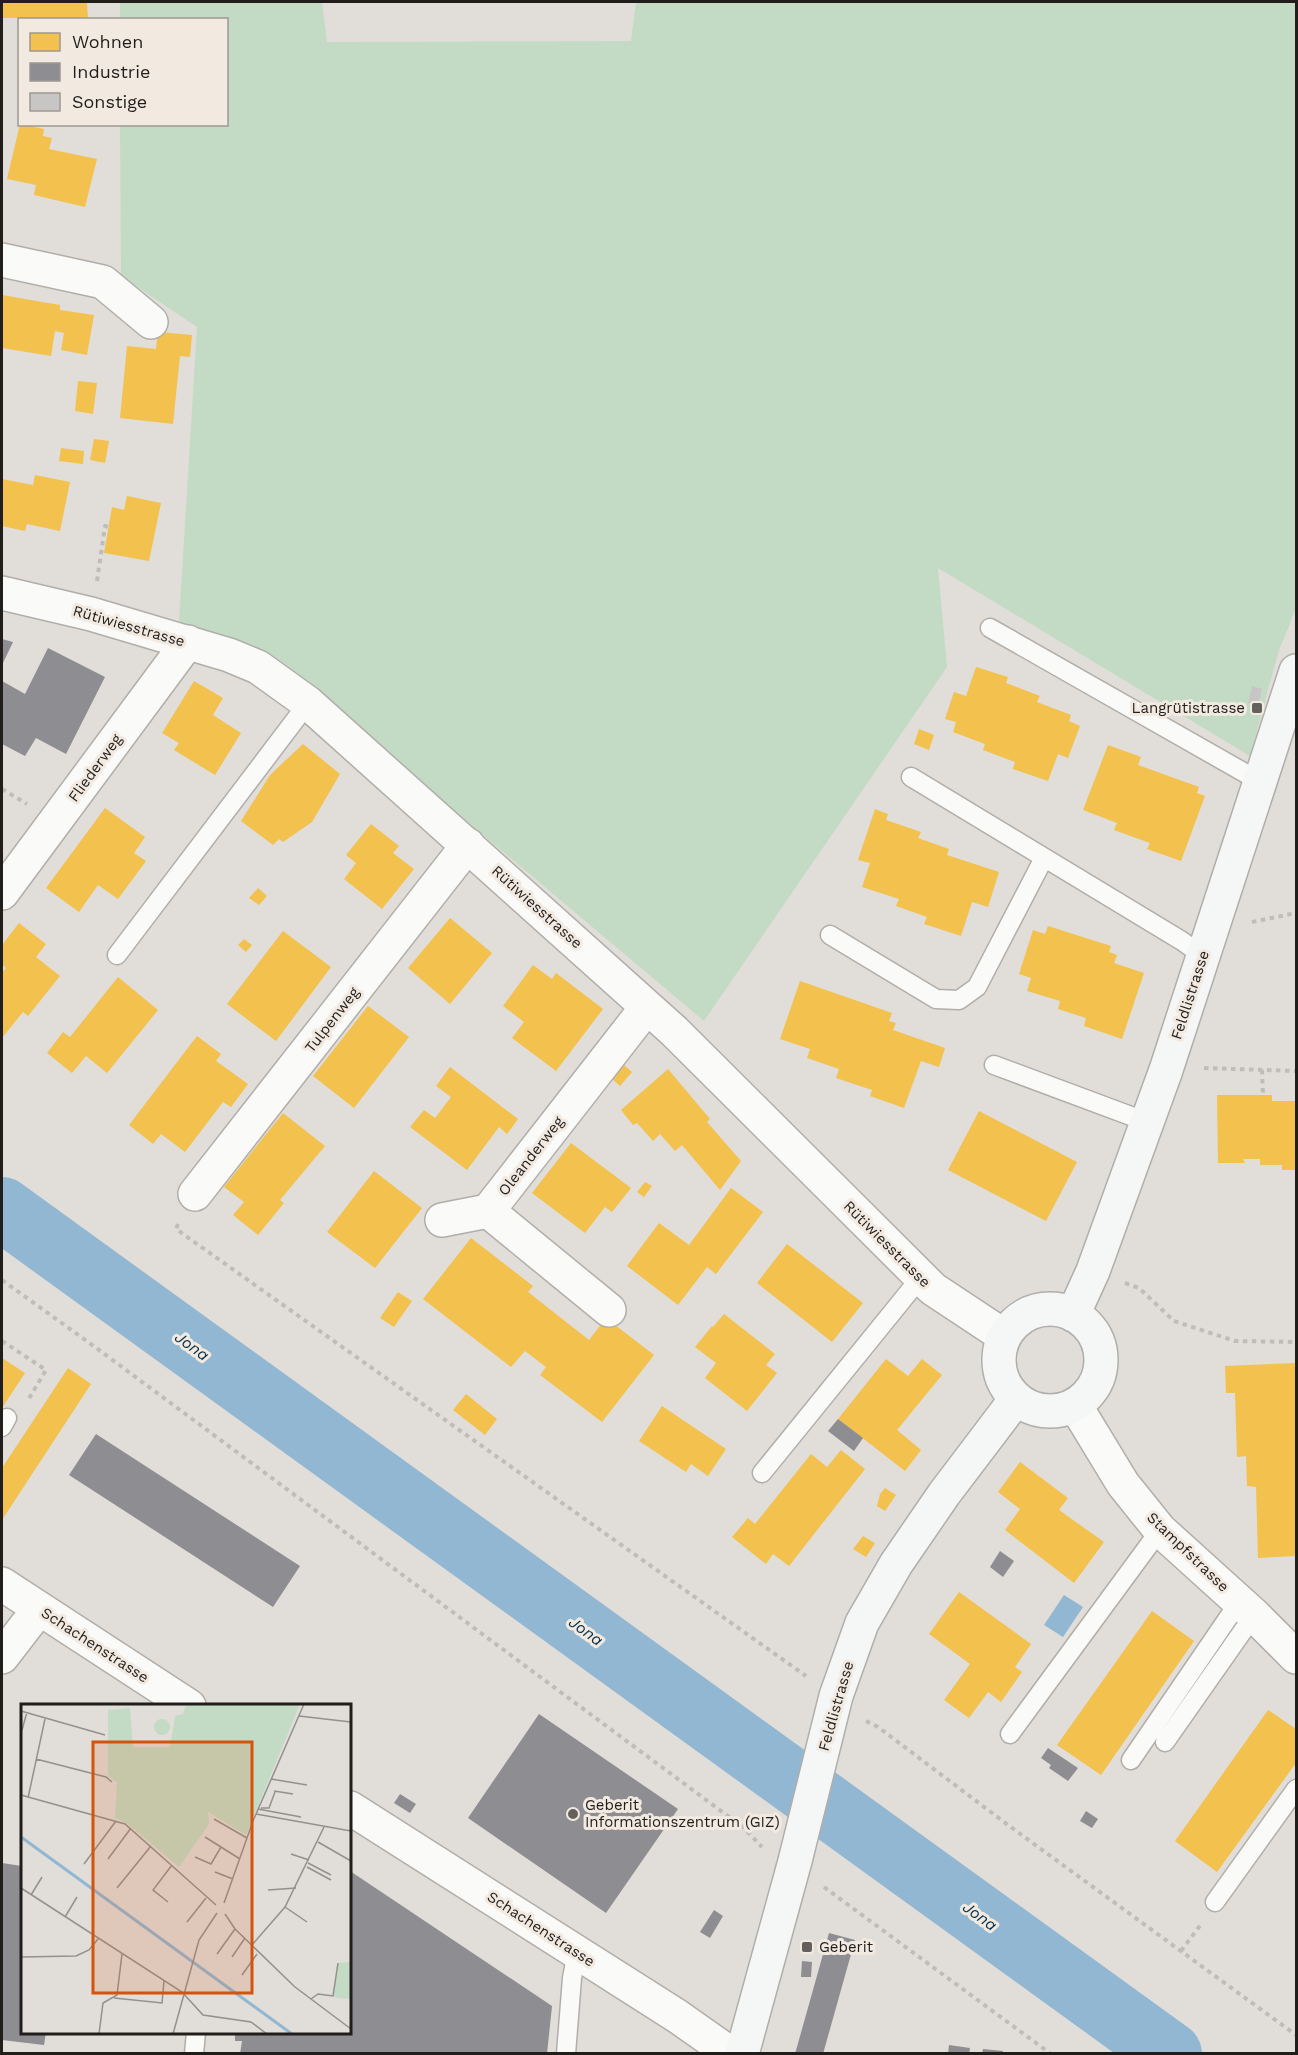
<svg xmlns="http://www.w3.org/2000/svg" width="1298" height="2055" viewBox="0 0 1298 2055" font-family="'Work Sans',sans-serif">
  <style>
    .green { fill: #c3dbc4 }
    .water { fill: #92b7d2 }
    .homes { fill: #f2c14e }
    .industry { fill: #8d8d92 }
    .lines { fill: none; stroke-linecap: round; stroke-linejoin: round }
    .river { stroke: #92b7d2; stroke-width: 64 }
    .building { fill: #c8c5c5 }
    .lane-casing { stroke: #b1aeaa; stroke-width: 21 }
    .street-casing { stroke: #b1aeaa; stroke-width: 36 }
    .secondary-casing { stroke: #b1aeaa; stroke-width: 36 }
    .path { stroke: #bfbdbc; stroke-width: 4; stroke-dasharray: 4.5 4.5; stroke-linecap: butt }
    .lane { stroke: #fafaf9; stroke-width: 18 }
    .street { stroke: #fafaf9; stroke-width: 33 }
    .secondary { stroke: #f5f6f6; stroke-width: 33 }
    .poi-dot { fill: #64605c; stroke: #f2eae1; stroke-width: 2 }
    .labels { text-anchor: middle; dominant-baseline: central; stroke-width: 6; stroke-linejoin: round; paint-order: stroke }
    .street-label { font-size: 15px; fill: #201d1a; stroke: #f2eae1 }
    .poi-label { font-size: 15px; fill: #201d1a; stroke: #f2eae1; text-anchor: start }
    .water-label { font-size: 16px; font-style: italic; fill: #002e49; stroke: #f2eae1 }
    .inset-river { fill: none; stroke: #92b7d2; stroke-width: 3 }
    .inset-road { fill: none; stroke: #94908c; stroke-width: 1.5 }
    .view { fill: #d4530d; fill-opacity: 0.15; stroke: #d4530d; stroke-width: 3 }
    .inset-edge { fill: none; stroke: #201d1a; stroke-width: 3 }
  </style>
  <rect width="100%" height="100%" fill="#e1ddd8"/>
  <path class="green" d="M120,2h202l5,40 304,-1 5,-39h660v607l-17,41 -29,106 -312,-188 9,99 -243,354 -423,-356 -102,-43 18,-295 -76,-51 -1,-151 106,-1v-104l-106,-1z"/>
  <path class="water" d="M1064,1595l19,12 -20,30 -19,-12z"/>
  <path class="homes" d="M2,2h85l1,18h-67v-2h-19z
    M20,124l24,5 -1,7 9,2 -3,11 48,10 -12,48 -51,-12 2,-10 -29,-6z
    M2,295l58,10v5l34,5 -7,40 -26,-5 3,-17 -9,-2 -4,25 -49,-8z
    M158,332l34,3 -2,22 -10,-1 -7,68 -53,-6 7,-72 29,3z
    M78,381l19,2 -4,31 -18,-3z
    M94,439l15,2 -4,22 -15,-3z
    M61,448l23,3 -1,13 -24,-3z
    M35,475l35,7 -10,49 -33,-7 -2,7 -23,-5v-47l31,6z
    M127,496l34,7 -12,58 -45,-8 8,-46 12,3z
    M976,667l32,10 -2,6 34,13 -3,6 34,13 -2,6 11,5 -12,32 -10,-4 -10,27 -35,-12 2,-7 -32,-12 2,-6 -32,-12 3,-10 -11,-3 9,-27 12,4z
    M194,681l29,17 -10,17 28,18 -26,42 -41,-25 5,-7 -17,-10z
    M919,729l15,6 -5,15 -15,-6z
    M303,744l37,30 -28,48 -29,20 -4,-3 -6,6 -32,-24 29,-46z
    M1108,745l33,12 -3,8 61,22 -2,6 8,3 -24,65 -34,-12 3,-6 -36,-13 3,-7 -34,-13z
    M105,808l40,29 -11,16 12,8 -28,38 -20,-14 -19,27 -33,-24z
    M875,809l13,5 -2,6 35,12 -3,6 31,11 -2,6 52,17 -11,35 -16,-5 -11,34 -37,-12 3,-7 -31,-11 3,-7 -37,-12 8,-24 -12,-3z
    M371,824l28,22 -6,7 21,16 -32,40 -38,-30 12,-16 -10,-8z
    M258,888l9,8 -8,9 -10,-7z
    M450,918l42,35 -42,51 -42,-36z
    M19,923l27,21 -10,13 24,19 -32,40 -5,-4 -21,26v-65l4,-5 -4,-4v-19z
    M1048,926l63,20 -2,6 8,3 -3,8 30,10 -22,66 -38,-13 2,-8 -28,-9 2,-8 -33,-10 4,-13 -12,-4 14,-44 12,4z
    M283,931l48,36 -55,74 -49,-37z
    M244,939l8,6 -6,7 -8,-7z
    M533,965l19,14 4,-6 47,36 -47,62 -44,-33 12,-16 -21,-16z
    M118,977l40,33 -51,63 -21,-17 -14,17 -25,-20 16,-21 7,5z
    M800,981l92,32 -3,8 7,2 -3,7 52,18 -6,19 -18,-6 -17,47 -34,-12 2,-6 -36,-12 3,-9 -32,-11 3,-9 -30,-10z
    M368,1006l41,31 -55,71 -41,-32z
    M197,1036l24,18 -5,7 32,23 -17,23 -8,-5 -38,50 -24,-18 -8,10 -24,-19z
    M622,1063l10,9 -12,14 -10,-9z
    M450,1067l68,52 -11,15 -8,-7 -32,43 -57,-43 14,-17 11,8 16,-21 -15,-11z
    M668,1069l42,50 -3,3 34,39 -21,29 -38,-45 -7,6 -15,-17 -7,7 -16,-18 -4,2 -12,-15z
    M1217,1095h55v6h24v69h-14v-5h-22v-6h-17l2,4h-27z
    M979,1111l98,51 -31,59 -98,-51z
    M283,1113l42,33 -45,54 4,3 -26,32 -25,-20 11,-13 -20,-15z
    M571,1143l60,45 -19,24 -7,-5 -20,26 -53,-40z
    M374,1171l48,37 -47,60 -48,-36z
    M645,1182l7,4 -8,11 -7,-5z
    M731,1188l32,24 -47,62 -9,-7 -29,38 -51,-39 32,-43 30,22z
    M471,1238l62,48 -5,6 61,48 17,-22 48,37 -52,67 -62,-47 6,-8 -21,-16 -14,16 -88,-68z
    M787,1244l76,59 -31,39 -75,-59z
    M398,1292l14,9 -18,26 -14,-9z
    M724,1314l51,40 -9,11 11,8 -30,38 -42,-33 11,-15 -21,-16 17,-21 1,1z
    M2,1358l23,15 -23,35z
    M886,1359l22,17 14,-17 20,16 -45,55 24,20 -16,21 -67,-52z
    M1296,1363v193l-38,2 -2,-71 -9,-1 -1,-30 -9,1 -2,-64h-9l-1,-27z
    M68,1368l23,16 -89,136v-52z
    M466,1394l31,25 -12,16 -32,-25z
    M662,1406l64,43 -18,27 -17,-12 -5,8 -47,-31z
    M841,1450l24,19 -76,97 -16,-12 -7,10 -34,-27 16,-19 7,6 56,-70 16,13z
    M1020,1462l48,36 -9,12 45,32 -30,41 -69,-53 15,-21 -22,-17z
    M885,1488l11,7 -11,16 -8,-5 3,-12z
    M863,1536l12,7 -9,14 -13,-8z
    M959,1592l72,52 -16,23 7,5 -21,30 -13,-10 -19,26 -25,-18 26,-36 -41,-30z
    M1152,1611l42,30 -93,134 -44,-30z
    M1268,1710l28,19v34l-79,109 -42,-31z"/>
  <path class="industry" d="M2,639l11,3 -11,23z
    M48,648l57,29 -39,77 -30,-16 -11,18 -23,-12v-63l23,13z
    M838,1419l25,19 -9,13 -26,-20z
    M96,1434l204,132 -27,41 -204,-132z
    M1000,1551l14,10 -11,16 -13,-10z
    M539,1714l139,95 -72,104 -138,-95z
    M1048,1748l30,20 -10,13 -19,-13 2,-3 -10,-7z
    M400,1794l16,10 -6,9 -16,-10z
    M1086,1811l12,8 -6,9 -12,-7z
    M2,1863l20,3v166h24l-2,13 -42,-5z
    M350,1871l202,135 -5,48h-307l2,-13h-7v-9h115z
    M714,1910l9,6 -13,22 -10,-6z
    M829,1933l26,7 -32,114h-28z
    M802,1961l10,1 -1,15h-10z
    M949,2045l21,3 -1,6h-21z
    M983,2049l20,2 -1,3h-20z"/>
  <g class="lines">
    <path class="river" d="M2,1209l1168,845"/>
  </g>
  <path class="building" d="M1252,686l10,3 -4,17 -10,-3z"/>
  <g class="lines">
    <defs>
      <path id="lane" d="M990,628l269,153
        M911,777l271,164 21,15
        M830,935l106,64 23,1 18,-13 67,-129
        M117,955l191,-252
        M994,1065l153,57
        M2,1427l5,-9
        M762,1473l159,-196
        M1010,1734l150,-204
        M1165,1742l89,-127
        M1131,1760l108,-158
        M1215,1902l81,-113
        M194,2054l2,-22
        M566,2054l6,-76 5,-26"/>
      <path id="street" d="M2,260l101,22 48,40
        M2,593l89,21 138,41 29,12 50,36 366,328 259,258 71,47
        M2,893l186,-251
        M195,1194l273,-349
        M442,1220l46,-9
        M609,1310l-121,-99 159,-204
        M1075,1405l48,79 37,46 94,85 42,42
        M2,1584l187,122
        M2,1657l37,-48
        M350,1808l327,208 54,38"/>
      <path id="secondary" d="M999 1360a51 51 0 1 1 102 0a51 51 0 1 1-102 0Z
        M1073,1315l20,-44 73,-201 130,-399
        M742,2054l53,-193 41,-165 26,-73 34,-59 48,-70 72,-95"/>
    </defs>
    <use href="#lane" class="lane-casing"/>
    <use href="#street" class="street-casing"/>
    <use href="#secondary" class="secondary-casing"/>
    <path class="path" d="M97,581l8,-55 4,1
      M2,789l25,15
      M1252,922l44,-9
      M1204,1068l92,3
      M1262,1070l1,25
      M178,1224l-2,5 630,447
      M2,1280l93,67 649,481 18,19
      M1125,1283l14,5 35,33 61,20 61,1
      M2,1341l44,29 -18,30
      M866,1721l12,6 130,98 288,210
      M824,1887l227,167
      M1181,1951l21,-28"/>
    <use href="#lane" class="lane"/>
    <use href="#street" class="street"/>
    <use href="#secondary" class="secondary"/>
  </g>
  <g class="poi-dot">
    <rect x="1251" y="702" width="12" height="12" rx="3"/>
    <circle cx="573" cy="1814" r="6"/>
    <rect x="801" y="1941" width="12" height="12" rx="3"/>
  </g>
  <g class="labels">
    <g class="street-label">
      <text transform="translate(129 626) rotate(16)">Rütiwiesstrasse</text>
      <text transform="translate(95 768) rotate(-54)">Fliederweg</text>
      <text transform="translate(537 907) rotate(42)">Rütiwiesstrasse</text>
      <text transform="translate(1190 995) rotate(-72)">Feldlistrasse</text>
      <text transform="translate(332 1020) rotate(-52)">Tulpenweg</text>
      <text transform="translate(531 1156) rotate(-52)">Oleanderweg</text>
      <text transform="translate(887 1244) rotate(45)">Rütiwiesstrasse</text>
      <text transform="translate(1188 1552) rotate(44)">Stampfstrasse</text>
      <text transform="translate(95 1645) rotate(33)">Schachenstrasse</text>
      <text transform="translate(836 1706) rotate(-74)">Feldlistrasse</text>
      <text transform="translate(541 1929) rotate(33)">Schachenstrasse</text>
    </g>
    <g class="poi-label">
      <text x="1245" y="708" text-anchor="end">Langrütistrasse</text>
      <text x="585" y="1805">Geberit<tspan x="585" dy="17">Informationszentrum (GIZ)</tspan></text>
      <text x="819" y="1947">Geberit</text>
    </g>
    <g class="water-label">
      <text transform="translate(192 1346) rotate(36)">Jona</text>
      <text transform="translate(586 1631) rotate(36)">Jona</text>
      <text transform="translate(980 1916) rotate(36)">Jona</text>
    </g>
  </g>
  <g transform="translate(21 1704)">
    <rect width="330" height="330" fill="#e1ddd8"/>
    <path d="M165,0h114l-54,131 -38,-23 1,12 -30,43 -51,-43 -13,-6 2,-36 -9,-6v-66l22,-2 3,39h37l5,-31 8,-2zM133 23a8 8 0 1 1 16 0a8 8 0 1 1-16 0ZM330,258v37l-14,-1 -4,-2 5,-33z" fill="#c3dbc4"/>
    <path class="inset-river" d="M0,133l271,197"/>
    <path class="inset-road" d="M0,7l84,24M278,12l52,6M1,26l5,-18M15,55l70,18 6,5M250,75l36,6M253,87l19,3M0,91l104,29 91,81M7,94l17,-79M240,104h8l6,-16M237,105l43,8M235,110l95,17M193,115l33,19M184,133l35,22M297,138l33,19M270,150l18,6M174,153l16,7 10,-17M87,155l23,-31M287,159l23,12M63,160l32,-43M286,163l24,13M194,168l18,7M0,184l161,104 21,23 48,7 16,12M96,184l34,-42M247,186l28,-2M10,191l11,-18M147,198l-15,-12 19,-25M203,199l29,-82 51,-117M264,203l22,15M204,210l10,15 60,58 56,42M44,213l12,-20M166,218l19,-24M231,241l33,-38 39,-80M196,250l18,-25M0,253l55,-1 13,-6 9,-11M211,253l13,-19M221,271l15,-21M93,294l48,5 2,-22M290,295l7,-5 15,2 5,-33M78,330l4,-31 14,-8 5,-41M152,330l26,-94 18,-27"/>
    <path class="view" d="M72,38h159v251h-159z"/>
    <rect width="330" height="330" class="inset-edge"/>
  </g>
  <rect width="1298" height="2055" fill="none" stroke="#201d1a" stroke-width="6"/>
  <rect x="18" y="18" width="210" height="108" fill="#f2eae1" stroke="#9e9891" stroke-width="1.5"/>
  <rect x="30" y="33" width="30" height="18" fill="#f2c14e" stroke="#9e9891" stroke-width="1.5"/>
  <text x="72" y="48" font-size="18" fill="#201d1a">Wohnen</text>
  <rect x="30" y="63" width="30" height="18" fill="#8d8d92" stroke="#9e9891" stroke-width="1.5"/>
  <text x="72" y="78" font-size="18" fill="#201d1a">Industrie</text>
  <rect x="30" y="93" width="30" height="18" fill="#c8c5c5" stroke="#9e9891" stroke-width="1.5"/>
  <text x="72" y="108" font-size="18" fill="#201d1a">Sonstige</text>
</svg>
